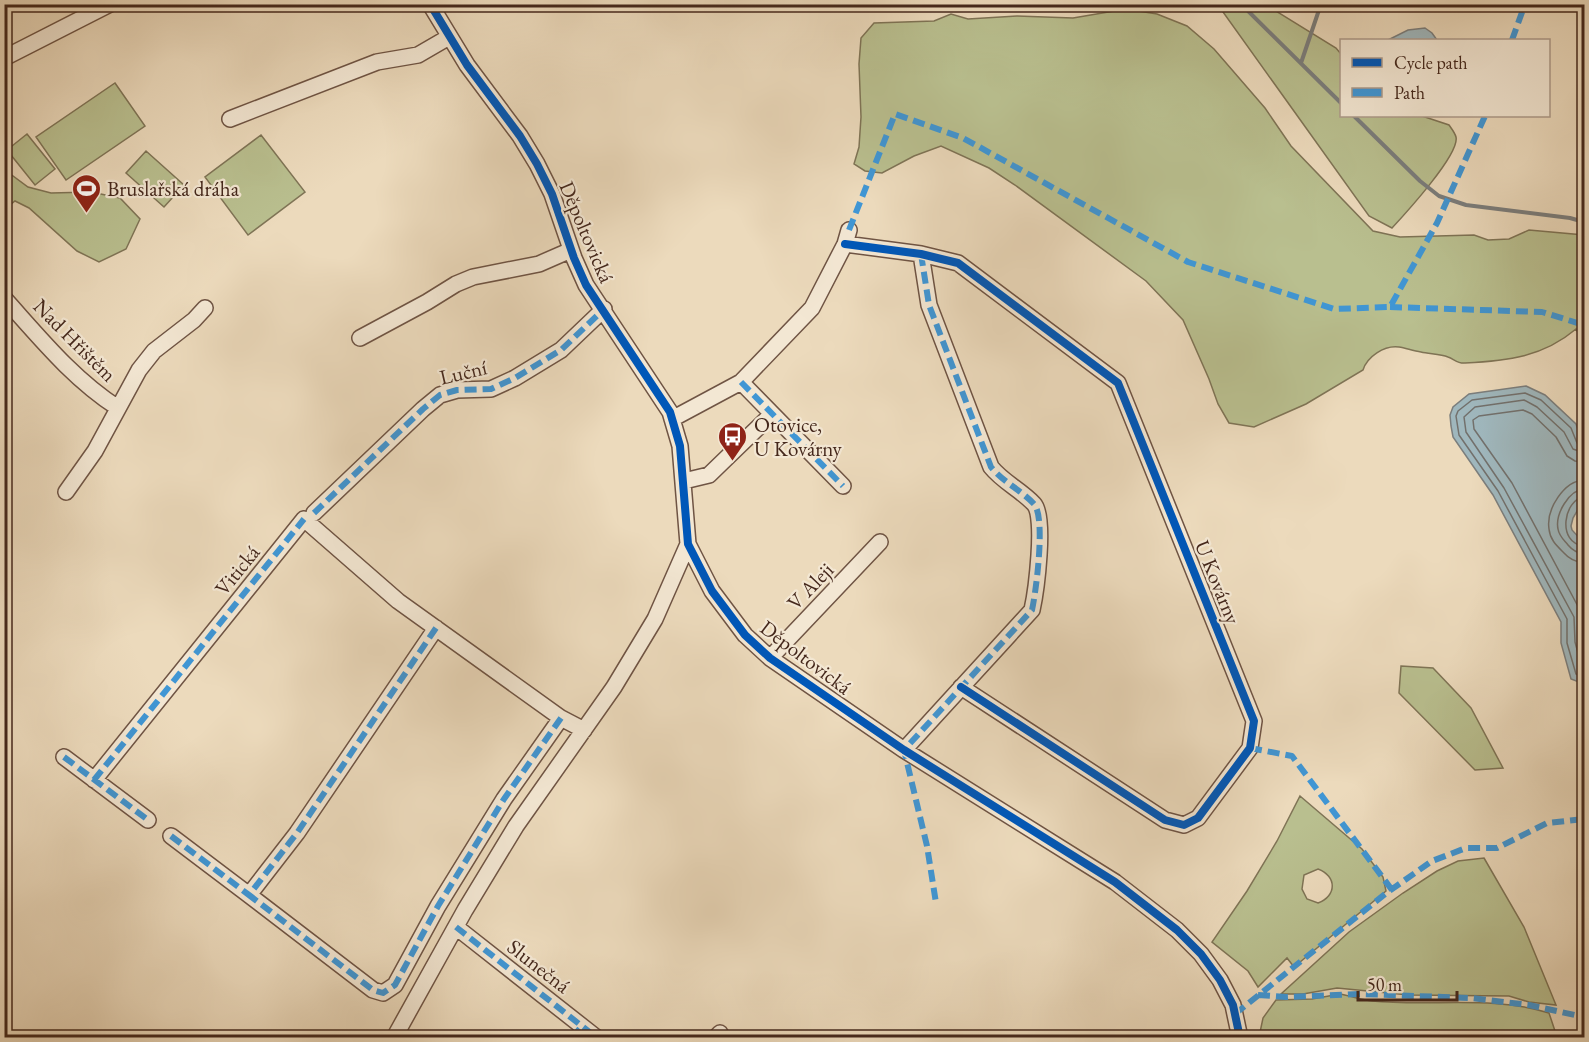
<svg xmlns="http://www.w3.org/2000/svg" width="1589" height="1042" viewBox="0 0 1589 1042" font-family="'EB Garamond',serif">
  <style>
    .green { fill: #b9bf8f; stroke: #7f7456; stroke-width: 1.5; fill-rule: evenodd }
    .water { fill: #9fb7bd; stroke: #7b7e7d; stroke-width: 1.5 }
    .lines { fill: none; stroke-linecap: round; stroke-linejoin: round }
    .shore { stroke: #72706c; stroke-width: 1.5 }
    .stream { stroke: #7b7e7d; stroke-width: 4 }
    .minor-casing { stroke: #6f5444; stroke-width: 18 }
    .minor { stroke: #f3e7d3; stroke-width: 15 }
    .quiet { stroke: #4096d4; stroke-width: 6; stroke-dasharray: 12 6; stroke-linecap: butt }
    .cycleway-casing { stroke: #f3e7d3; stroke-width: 11 }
    .cycleway { stroke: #0057b8; stroke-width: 8 }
    .labels { text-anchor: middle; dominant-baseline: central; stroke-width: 4.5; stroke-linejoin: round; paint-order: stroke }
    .poi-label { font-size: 21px; fill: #45281c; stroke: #f3e7d3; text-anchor: start }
    .street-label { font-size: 21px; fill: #45281c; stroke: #f3e7d3 }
  </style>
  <rect width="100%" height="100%" fill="#ecdabc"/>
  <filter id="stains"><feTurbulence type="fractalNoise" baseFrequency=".00333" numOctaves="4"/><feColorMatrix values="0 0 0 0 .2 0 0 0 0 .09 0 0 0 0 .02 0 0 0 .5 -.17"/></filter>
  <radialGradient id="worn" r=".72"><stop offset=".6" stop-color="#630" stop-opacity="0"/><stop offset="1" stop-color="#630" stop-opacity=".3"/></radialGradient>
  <path class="green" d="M1218,5h48l70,43 5,6 1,62h80l27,9c2,3 6,8 7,12 4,17 -51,77 -64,91l-23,-12z
    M1126,9l31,5 30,12 27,23 51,59 26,38 82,85 27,6 74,-2 14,5 21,-1 20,-9 55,5v109l-8,-15c-33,28 -69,32 -111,34 -7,1 -11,-4 -17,-6 -8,-3 -19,-3 -27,-5 -8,-1 -15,-4 -22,-5 -15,-2 -32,10 -36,23l-57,34 -52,23 -25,-4 -11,-19 -9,-25 -26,-59 -37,-39 -131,-96 -26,-17 -48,-22 -27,10 -32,17 -17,-2 -11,-7 5,-17 2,-30 -2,-53 2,-26 13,-15 60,-2 17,-7 17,5 49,-3 56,2z
    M115,83l30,43 -79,54 -30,-43z
    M27,134l28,35 -20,16 -28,-35z
    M261,135l44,57 -57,43 -43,-58z
    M146,151l38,34 -20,22 -38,-34z
    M5,170l23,17 23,6 40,-1 29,6 20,21 -14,30 -27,13 -22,-11 -48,-43 -14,-7 -10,8z
    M1401,666l32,2 38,40 32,60 -28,2 -76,-77z
    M1300,796l62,53 21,28 3,14 -92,76 -7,-9 -29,29 -10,-16 -36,-29 35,-51 30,-50zM1318,869c19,7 19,27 0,34l-11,-4 -5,-10 2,-14z
    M1484,858l40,69 32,78 -27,-3 -20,-6 -100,-1 -72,-7 -34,6h-22l68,-62 54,-39 34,-22 21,-10z
    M1340,994c11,2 22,6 32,7 59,6 120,-6 177,12l8,24h-298l4,-19 13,-18 36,-1z"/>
  <path class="water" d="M1425,28l7,5 5,7h-49l20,-10z
    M1526,386l19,9 31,29 8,22v53l-11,19 -2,8 1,4 12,13v141l-13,-5 -10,-36v-21l-68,-127 -40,-58 -2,-11 -1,-11 3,-8 16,-13z"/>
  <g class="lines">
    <path class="shore" d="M1584,445l-7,-2 -6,-15 -30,-28 -16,-7 -53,7 -14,11 -2,5 3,19 39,56 69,128v24l9,31 8,4
      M1584,453l-11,-4 -9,-17 -27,-25 -13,-7 -49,7 -11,10 2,15 38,56 70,129 1,25 7,26 2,2
      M1584,462l-9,-1 -8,-5 -11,-19 -24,-23 -9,-4 -44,6 -6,4 1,9 38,54 69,129 3,8v24
      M1584,480c-20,1 -38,29 -35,49 1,11 8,17 15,24 6,7 12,9 20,10
      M1584,489c-15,1 -29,25 -26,40 1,7 6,11 10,16 5,6 9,8 16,9
      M1584,497c-20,2 -28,46 0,49"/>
    <path class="stream" d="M835,4h8
      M1241,4l101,100
      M1301,63l20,-59
      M1354,116l66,65 19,15 27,9 104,13 14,4"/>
    <defs>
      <path id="minor" d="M430,4l37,61 53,71 17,28 15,30 22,64 12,27 84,127 10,34 8,98 24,47 33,44 25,23 134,92 211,132 62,48 24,24 19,26 13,25 7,33
        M4,58l106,-54
        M230,119l147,-57 41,-7 31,-18
        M845,244l76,10 37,9 160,120 136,338 -4,27 -52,70 -14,7 -19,-5 -204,-133
        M4,298c36,40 69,81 114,110
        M360,338l67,-36 29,-18 17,-7 66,-13 32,-14
        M741,382l102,104
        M672,419l69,-37 71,-74 33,-64 4,-14
        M684,481l25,-6 63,-61
        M66,492l29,-41 44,-81 15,-19 40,-31 11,-12
        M314,513l109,-104 17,-14 17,-5 34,-1 24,-11 46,-28 43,-41
        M436,628l-139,205 -48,62 124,95 10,3 12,-8 43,-79 66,-107 57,-81
        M770,658l110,-116
        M904,750l128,-140c4,-18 14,-93 2,-106 -13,-14 -31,-22 -43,-37l-62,-162 -8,-51
        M64,757l84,63
        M94,780l210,-261 94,82 163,117 23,12
        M171,836l78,59
        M456,927l141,111
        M394,1038l71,-128 51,-84 98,-139 41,-68 33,-75
        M715,1038l5,-5"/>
    </defs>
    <use href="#minor" class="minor-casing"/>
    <use href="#minor" class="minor"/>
    <path class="quiet" d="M1512,40l13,-36
      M849,230l46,-116 68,24 225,124 146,47 56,-2 47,-84 48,-107
      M921,254l8,51 62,162c12,15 30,23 43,37 12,13 2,88 -2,106l-128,140 23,96 9,57
      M1390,307l152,5 42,13
      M741,382l102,104
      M314,513l109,-104 17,-14 17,-5 34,-1 24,-11 46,-28 43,-41
      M436,628l-139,205 -48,62 124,95 10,3 12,-8 43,-79 66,-107 57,-81
      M1250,748l42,8 100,134
      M64,757l84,63
      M94,780l210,-261
      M171,836l78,59
      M456,927l141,111
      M1258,995l28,2 75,-3 110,4 58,7 55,12
      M1235,1014l150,-120 47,-33 34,-13h31l50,-25 37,-4
      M572,1038l10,-12
      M715,1038l5,-5"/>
    <defs>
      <path id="cycleway" d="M430,4l37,61 53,71 17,28 15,30 22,64 12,27 84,127 10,34 8,98 24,47 33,44 25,23 134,92 211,132 62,48 24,24 19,26 13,25 7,33
        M845,244l76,10 37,9 160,120 136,338 -4,27 -52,70 -14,7 -19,-5 -204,-133"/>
    </defs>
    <use href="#cycleway" class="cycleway-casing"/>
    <use href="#cycleway" class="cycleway"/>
  </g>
  <defs>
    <symbol id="stadium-pin" viewBox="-11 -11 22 30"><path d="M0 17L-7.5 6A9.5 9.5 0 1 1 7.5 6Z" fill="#8f2418" stroke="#f3e7d3"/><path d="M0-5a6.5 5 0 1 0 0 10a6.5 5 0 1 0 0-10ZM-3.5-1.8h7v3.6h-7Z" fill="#fff"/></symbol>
    <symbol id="bus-pin" viewBox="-11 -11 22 30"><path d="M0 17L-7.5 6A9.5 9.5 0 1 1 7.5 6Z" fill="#8f2418" stroke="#f3e7d3"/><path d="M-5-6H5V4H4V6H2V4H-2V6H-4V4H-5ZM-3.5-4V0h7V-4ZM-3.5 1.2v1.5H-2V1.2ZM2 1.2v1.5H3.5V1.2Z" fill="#fff"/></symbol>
  </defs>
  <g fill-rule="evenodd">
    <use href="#stadium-pin" x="70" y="172" width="33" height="45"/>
    <use href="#bus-pin" x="716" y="420" width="33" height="45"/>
  </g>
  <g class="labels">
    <g class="poi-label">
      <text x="107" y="188">Bruslařská dráha</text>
      <text x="754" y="424">Otovice,<tspan x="754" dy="24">U Kovárny</tspan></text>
    </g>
    <g class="street-label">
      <text transform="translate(587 232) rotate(67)">Děpoltovická</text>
      <text transform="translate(75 340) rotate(45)">Nad Hřištěm</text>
      <text transform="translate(463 372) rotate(-13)">Luční</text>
      <text transform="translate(237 570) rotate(-51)">Vitická</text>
      <text transform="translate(1218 582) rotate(68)">U Kovárny</text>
      <text transform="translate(810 586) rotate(-46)">V Aleji</text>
      <text transform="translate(806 657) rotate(37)">Děpoltovická</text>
      <text transform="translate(539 966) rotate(38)">Slunečná</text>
    </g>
  </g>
  <rect width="1589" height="1042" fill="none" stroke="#ecdabc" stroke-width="24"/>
  <rect x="6" y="6" width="1577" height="1030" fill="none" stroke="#45281c" stroke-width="3"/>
  <rect x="12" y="12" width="1565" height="1018" fill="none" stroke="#45281c" stroke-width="1.5"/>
  <rect x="1340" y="39" width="210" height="78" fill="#f3e7d3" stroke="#ad9b8a" stroke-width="1.5"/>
  <rect x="1352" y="58" width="30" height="9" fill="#0057b8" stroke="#ad9b8a" stroke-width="1.5"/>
  <text x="1394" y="69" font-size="18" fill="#45281c">Cycle path</text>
  <rect x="1352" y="88" width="30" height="9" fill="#4096d4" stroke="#ad9b8a" stroke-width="1.5"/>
  <text x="1394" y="99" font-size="18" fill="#45281c">Path</text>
  <path d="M1358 991v9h99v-9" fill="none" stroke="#45281c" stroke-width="3"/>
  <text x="1367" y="991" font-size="18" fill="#45281c" stroke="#f3e7d3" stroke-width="4.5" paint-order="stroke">50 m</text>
  <rect width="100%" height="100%" filter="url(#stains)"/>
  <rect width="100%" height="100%" fill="url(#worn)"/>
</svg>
